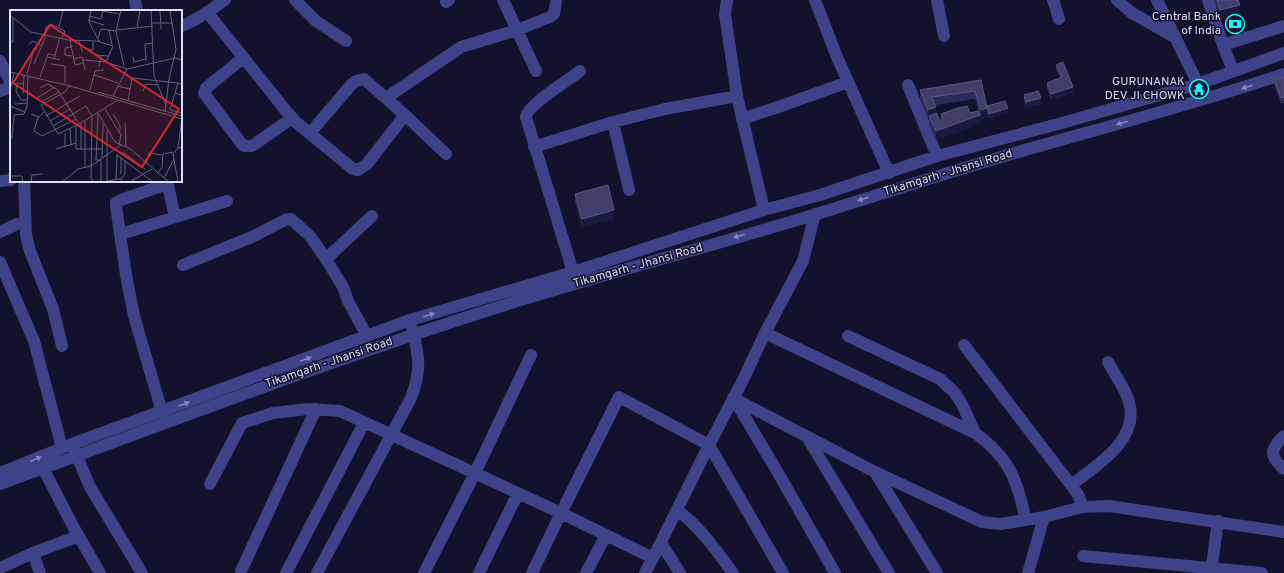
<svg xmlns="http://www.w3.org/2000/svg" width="1284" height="573" viewBox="0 0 1284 573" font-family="Overpass,sans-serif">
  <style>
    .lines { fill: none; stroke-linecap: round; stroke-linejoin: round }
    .minor { stroke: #3d4289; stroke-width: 12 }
    .wall { fill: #2f2b58; fill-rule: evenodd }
    .shaded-wall { fill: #1c193e }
    .building { fill: #423e69; stroke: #5a5781 }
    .oneway { fill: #8587be }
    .labels { text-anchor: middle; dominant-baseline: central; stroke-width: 3; stroke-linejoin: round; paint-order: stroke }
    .poi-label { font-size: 12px; fill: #dcdcfe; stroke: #13112b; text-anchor: end }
    .street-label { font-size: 12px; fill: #dcdcfe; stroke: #13112b }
    .inset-road { fill: none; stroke: #63627f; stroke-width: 1 }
    .view { fill: #d62828; fill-opacity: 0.15; stroke: #d62828; stroke-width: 2 }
    .inset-edge { fill: none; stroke: #dcdcfe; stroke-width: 2 }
  </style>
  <rect width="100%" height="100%" fill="#13112b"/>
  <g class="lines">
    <path class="minor" d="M135,0l2,11
      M295,0l21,21 30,20
      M503,0l33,71
      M727,0l-2,14 12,82 27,114
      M815,0l22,57 52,116
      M937,0l7,36
      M1053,0l6,19
      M1117,0l15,13 44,25
      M1157,0l41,84
      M1208,0l15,45 61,-19
      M446,2l3,-2
      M207,12l80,100 10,11 56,46 5,1 9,-6 38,-49
      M181,26c16,-5 30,-17 44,-26
      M1223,45l10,26
      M243,58l-37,30 -2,5 37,50 3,3h8l40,-28
      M0,61l11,22
      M908,85l29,71
      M0,91l11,-4
      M386,98l75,-51 56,-17 33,-13 4,-3 2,-12
      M742,119l42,-14 64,-23
      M613,122l16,68
      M310,133l41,-48 5,-4 8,-2 41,36 41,39
      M534,147l79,-25 52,-13 72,-13
      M0,181l11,-1
      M24,181l2,54 4,16 23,58 9,37
      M167,181l8,36
      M0,232l17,-8
      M121,234l106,-33
      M326,259l46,-43
      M0,262l34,79 28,107
      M183,265l71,-29 31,-16 6,-1 19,17 16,23 17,28 5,14 19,35
      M573,272l-47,-155c1,-12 43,-37 54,-46
      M765,333l210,100c36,26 41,46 51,87
      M848,336l92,43 14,13 8,12 13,29
      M964,345l107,140 8,11 3,11
      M733,398l142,74 107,50 18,2 44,-7 38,-10 27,-1 175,26
      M734,399l43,72 58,102
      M162,412l-28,-96 -8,-41 -10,-69v-3l5,-3 46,-16
      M1284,436c-14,13 -15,20 0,33
      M807,437l82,136
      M709,445l-56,113 -92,-45 58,-116 90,48 35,-67 21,-45 38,-72 12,-47
      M709,445l74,128
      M74,449l16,38 52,86
      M43,468l31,60 26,45
      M875,472l62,101
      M0,473l72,-29 338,-124 163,-48 191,-62 56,-15 117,-39 125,-33 136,-39 86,-31
      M0,484c174,-64 347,-130 524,-185 97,-30 195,-55 293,-85 64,-20 129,-41 194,-60 91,-26 183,-50 273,-80
      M210,484l32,-61 31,-10 35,-4 32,2 221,102 -29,60
      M1071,485c25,-19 69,-45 58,-83 -4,-14 -14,-27 -21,-40
      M677,510c23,17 39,40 56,63
      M661,543l19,30
      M1083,556l179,17
      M0,568l33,-15
      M241,571l75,-162
      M40,573l-7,-20 46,-17
      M286,573l78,-150
      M317,573l94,-175c11,-30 8,-40 1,-71
      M424,573l51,-100 56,-118
      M479,573l39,-80
      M586,573l20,-38
      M645,573l8,-15
      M1028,573l16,-56
      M1211,573l7,-52"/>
  </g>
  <path class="wall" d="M1214,0h24l2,14 -20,4z
    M1056,65l17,28 -22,7 -4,-11v-6l13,-5 -4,-8z
    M1284,78v25l-3,1 -7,-19v-6z
    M981,80l6,27 21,6 -19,6 -2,-6v4l-6,2 -1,-3v8l-44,16 -7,-15v-7l-1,1 -8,-20v-9zM975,99l3,12 -8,2 -29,1v7l-1,1 -4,-8 -1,-9z
    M1024,95l17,9 -15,4 -2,-7z
    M575,194l39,25 -32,8 -7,-25z"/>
  <path class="shaded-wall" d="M1240,5v9l-20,4v-8z
    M1073,87v6l-22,7v-6z
    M1041,98v6l-15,4v-6z
    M936,107v9h-7v2l-1,1v-9z
    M987,108v9l-6,2v-9z
    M1008,108v5l-19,6v-5z
    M980,115v9l-44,16v-9z
    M614,210v9l-32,8v-8z"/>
  <path class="building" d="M1217,0h21l2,5 -20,5z
    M1063,62l10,25 -22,7 -4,-11 15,-6 -6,-12z
    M1284,78v19l-3,1 -7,-19z
    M981,80l6,28 -6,2 -6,-19 -44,6 5,10 -8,3 -8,-20z
    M1038,91l3,7 -15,4 -2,-7z
    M1005,101l3,7 -19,6 -2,-8z
    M967,106l3,7 8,-2 2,4 -44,16 -7,-15 8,-3 3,9 3,-2 -2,-6 17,-6z
    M608,185l6,25 -32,9 -7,-25z"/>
  <defs><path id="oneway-solid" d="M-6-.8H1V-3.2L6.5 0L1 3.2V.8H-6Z"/></defs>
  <g class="oneway">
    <use href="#oneway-solid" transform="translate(1247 87) rotate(162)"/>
    <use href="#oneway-solid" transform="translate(1122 123) rotate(164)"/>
    <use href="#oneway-solid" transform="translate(863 199) rotate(162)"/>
    <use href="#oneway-solid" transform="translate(739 236) rotate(164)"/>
    <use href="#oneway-solid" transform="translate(429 315) rotate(-17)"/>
    <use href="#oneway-solid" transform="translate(306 359) rotate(-20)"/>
    <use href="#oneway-solid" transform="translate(184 404) rotate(-20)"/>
    <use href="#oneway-solid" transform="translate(36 459) rotate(-22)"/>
  </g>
  <defs>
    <symbol id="bank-ring" viewBox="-11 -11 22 22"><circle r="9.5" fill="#13112b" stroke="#0bfbfa" stroke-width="1.5"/><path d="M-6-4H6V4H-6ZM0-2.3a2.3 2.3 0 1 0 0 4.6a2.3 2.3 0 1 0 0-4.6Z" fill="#0bfbfa"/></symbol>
    <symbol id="temple-ring" viewBox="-11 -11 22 22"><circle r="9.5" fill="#13112b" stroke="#0bfbfa" stroke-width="1.5"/><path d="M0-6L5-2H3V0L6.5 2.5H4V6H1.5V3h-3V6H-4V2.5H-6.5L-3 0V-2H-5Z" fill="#0bfbfa"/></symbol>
  </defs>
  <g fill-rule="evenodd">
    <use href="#bank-ring" x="1224" y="13" width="22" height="22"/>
    <use href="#temple-ring" x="1188" y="78" width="22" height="22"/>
  </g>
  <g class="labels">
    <g class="poi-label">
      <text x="1221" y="17">Central Bank<tspan x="1221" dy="14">of India</tspan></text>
      <text x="1185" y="82">GURUNANAK<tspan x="1185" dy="14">DEV JI CHOWK</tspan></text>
    </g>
    <g class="street-label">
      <text transform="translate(948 173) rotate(-17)">Tikamgarh - Jhansi Road</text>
      <text transform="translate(638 266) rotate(-16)">Tikamgarh - Jhansi Road</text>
      <text transform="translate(329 363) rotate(-19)">Tikamgarh - Jhansi Road</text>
    </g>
  </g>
  <g transform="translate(10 10)">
    <rect width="172" height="172" fill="#13112b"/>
    <path class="inset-road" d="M81,0l-2,12 10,19M111,0l-5,21 8,35M141,0l3,66 12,29M150,0l1,19M92,1l18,3M1,6l20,16 37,8 29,1 16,5 -7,16 21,7M79,6l12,3 2,-8M78,10l16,5M142,13h21M49,17l4,-17M127,17l3,-17M99,20l3,15M107,20l36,-4M88,28l3,-9 15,2M60,30l5,25 8,-2M69,30l3,12M0,32h3v-24M19,34l4,-3 8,4M61,37l-6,1v7l7,1M77,39l6,1v-9M85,45l13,1M37,47l13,3M123,47l1,5 12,-3M44,49l6,-22M63,49l9,-2 3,13M73,50l23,2M136,51l-1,-17 8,-1M24,54l11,-26 1,-11 5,-3 14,7 -3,7M41,54l14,2v17M89,57l2,-12M0,62l60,14 112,33M17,64l7,-25h3M84,65l24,8M30,67l8,-23 7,1M13,74l-6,-1 -1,8 5,9h6M172,74l-4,-1 -3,10 7,2M60,75l-5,7 -24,13 17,29 21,-10M107,76l13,3M1,77l3,-15M30,78l7,-4 10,5 16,25 -20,12M80,80l5,-19 9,-1M133,81l3,-7 12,1M88,82l84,24M165,83l-5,17 12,3M13,84l1,-19M103,86l14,-27 48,-11 7,2M27,88l18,-11M118,91l4,-23 46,5M31,92l18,-10M5,94l12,-1M0,96l15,6M95,99l16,26 -2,10M155,102l4,-33 7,-30 -6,-39M88,103l17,29 14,6 40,34M21,104l8,3 5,-5M88,104l-2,46h5v22M103,104l7,11v7M36,106l34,-20M82,106l-13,8 -6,-10 13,-8 6,10 26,-16M28,107l-4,14 8,5 34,-17M82,107l-1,61 3,4M172,108l-4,30 4,-1M40,111l20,-12M75,111v47M115,113l1,24M66,116v23h26M60,119l1,16M2,129l2,-24 10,-1 3,-8 1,-31M55,136v-13M168,138l-5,6 5,28M46,139l20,-6M71,140v-27M113,142l22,17M107,145l36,27M111,147v17M92,148l1,-34M136,154l3,-11 13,2M147,163l5,-5 1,-14 10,-2M0,166h12l1,6M154,168l10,-19M106,169l1,-25M111,169l4,-5v-14M97,171v-50M21,172l1,-7 10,-1M52,172l16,-13 13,-3 30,-21M91,172l19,-3 3,3M120,172l22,-13"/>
    <path class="view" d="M40,15l129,84 -37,58 -129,-84z"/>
    <rect width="172" height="172" class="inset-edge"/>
  </g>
</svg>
